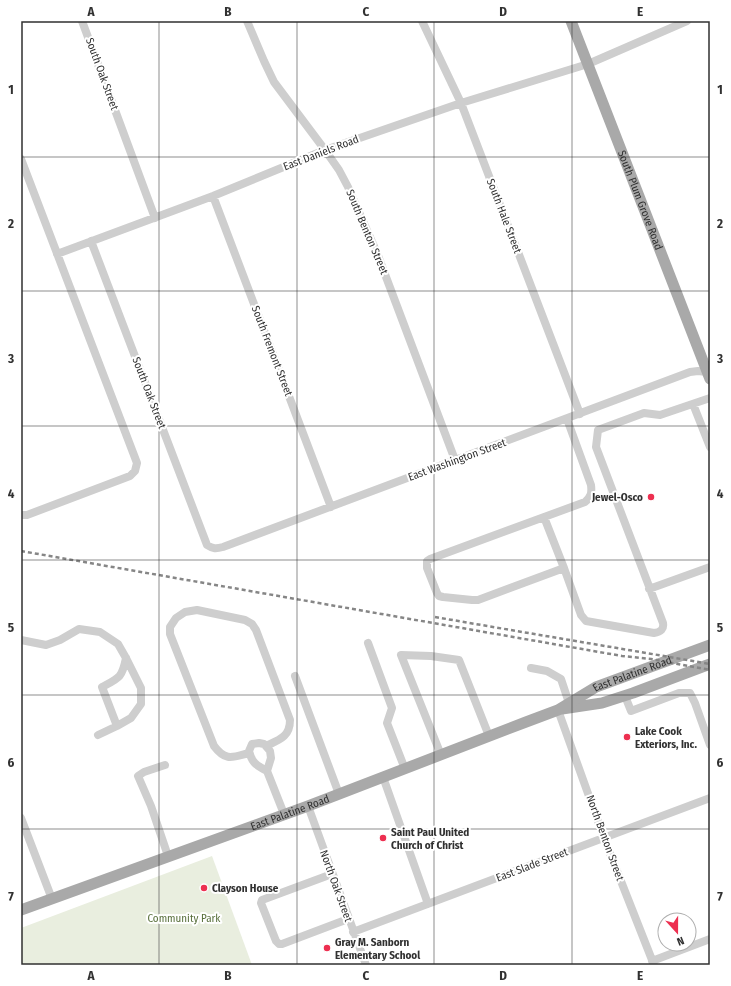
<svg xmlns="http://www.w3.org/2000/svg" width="731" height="986" viewBox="0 0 731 986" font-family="'Fira Sans Condensed',sans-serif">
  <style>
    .green { fill: #e9eedf }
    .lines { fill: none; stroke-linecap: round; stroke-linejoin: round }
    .minor { stroke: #cecece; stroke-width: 8 }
    .major { stroke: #a9a9a9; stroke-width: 11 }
    .rail { stroke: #868686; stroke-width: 2.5; stroke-dasharray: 4 3; stroke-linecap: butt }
    .grid { fill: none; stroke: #313131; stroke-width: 1; stroke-opacity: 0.55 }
    .poi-dot { fill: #ed2f50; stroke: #fff; stroke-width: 1.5 }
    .labels { text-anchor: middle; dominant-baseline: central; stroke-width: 4; stroke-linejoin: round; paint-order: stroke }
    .street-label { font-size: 11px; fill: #313131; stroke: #fff }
    .poi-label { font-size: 11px; font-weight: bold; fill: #313131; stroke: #fff; text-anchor: start }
    .park-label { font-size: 11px; fill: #59703c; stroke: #fff }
    .neatline { fill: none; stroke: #313131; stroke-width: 1.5 }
    .grid-label { font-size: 13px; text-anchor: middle; font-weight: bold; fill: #313131 }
  </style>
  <rect width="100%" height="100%" fill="#fff"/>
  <path class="green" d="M212,856l40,109h-231v-37z"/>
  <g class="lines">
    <path class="minor" d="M82,21l73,197
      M247,21l17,40 10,21 51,68 14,20 9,17 29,66 78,207
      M422,21l39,82 119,311
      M21,159l116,304 -2,8 -5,5 -103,39h-6
      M213,196l118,311
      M91,241l116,304c6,4 9,4 16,2l467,-175 8,-1 9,1 3,-1
      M57,254l156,-58 112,-46 136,-47 127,-39 99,-43
      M693,404l17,43
      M544,517l20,51 -86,32h-6l-29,-3 -4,-1 -2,-3 -10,-25v-7l3,-2 155,-57c6,-5 7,-9 6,-17l-24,-66
      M564,568l17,47 5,6 68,12c7,-1 10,-4 9,-10l-67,-176 2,-17 46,-17 16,2 50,-17
      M649,589l61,-22
      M21,640l25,5 14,-5 19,-11 21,3 18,12 8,14 15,30v16l-10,14 -14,8 -19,9
      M368,643l24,65 -5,15 18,46
      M531,668l16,3 14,8 8,24
      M295,676l44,118
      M625,696l6,15 48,-18h11l5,10 15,42
      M558,710l46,128 50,127
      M117,726l-15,-39c17,-9 20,-9 24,-29
      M249,753c-16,4 -23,9 -35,-7l-44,-112v-7l6,-9 9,-6 12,-2 48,10 7,4 4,6 34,90c0,17 -11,20 -24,26
      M441,755l-40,-100 30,1 28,4 30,76
      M165,765l-21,7 -6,4 13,30 17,50
      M267,771c-11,-6 -15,-8 -18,-20l3,-7 7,-1 5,1 6,7 1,7 -4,13 17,43
      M383,777l45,127
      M308,806l58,159
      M21,818l31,81
      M332,874l-70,26 -1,3 15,38 3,3h3l66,-25
      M353,932l357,-134
      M652,961l58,-22"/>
    <g class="major">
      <path id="s1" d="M571,21l139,358"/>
      <path d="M562,709l40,-6 31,-10 77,-29"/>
      <path id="s2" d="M21,910l287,-104 218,-84 32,-12 38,-23 114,-42"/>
    </g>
    <path class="rail" d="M21,551l601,105 29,3 59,11
      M435,617c92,16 183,31 275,47"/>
  </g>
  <path class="grid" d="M159,21v944M297,21v944M434,21v944M572,21v944M21,157h689M21,291h689M21,426h689M21,560h689M21,695h689M21,829h689"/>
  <g class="poi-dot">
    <circle cx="651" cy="497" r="4"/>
    <circle cx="627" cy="737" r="4"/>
    <circle cx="383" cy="838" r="4"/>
    <circle cx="204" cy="888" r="4"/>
    <circle cx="327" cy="948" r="4"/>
  </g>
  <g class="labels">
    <g class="street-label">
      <text transform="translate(102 74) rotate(70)">South Oak Street</text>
      <text transform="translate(321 153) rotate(-21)">East Daniels Road</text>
      <text stroke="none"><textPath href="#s1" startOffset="192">South Plum Grove Road</textPath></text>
      <text transform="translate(504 216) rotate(69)">South Hale Street</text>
      <text transform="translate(367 232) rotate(67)">South Benton Street</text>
      <text transform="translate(272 351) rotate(69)">South Fremont Street</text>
      <text transform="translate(149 393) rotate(69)">South Oak Street</text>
      <text transform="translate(457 460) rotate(-20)">East Washington Street</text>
      <text stroke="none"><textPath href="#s2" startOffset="656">East Palatine Road</textPath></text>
      <text stroke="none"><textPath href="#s2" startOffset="286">East Palatine Road</textPath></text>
      <text transform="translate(605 838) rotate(70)">North Benton Street</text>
      <text transform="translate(532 865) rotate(-21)">East Slade Street</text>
      <text transform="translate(336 886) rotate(70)">North Oak Street</text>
    </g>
    <g class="poi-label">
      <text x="643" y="497" text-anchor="end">Jewel-Osco</text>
      <text x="635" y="731">Lake Cook<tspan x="635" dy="13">Exteriors, Inc.</tspan></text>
      <text x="391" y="832">Saint Paul United<tspan x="391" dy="13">Church of Christ</tspan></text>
      <text x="212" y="888">Clayson House</text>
      <text x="335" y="942">Gray M. Sanborn<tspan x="335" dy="13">Elementary School</tspan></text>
    </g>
    <g class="park-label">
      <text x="184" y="918">Community Park</text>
    </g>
  </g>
  <rect width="731" height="986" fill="none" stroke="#ffffff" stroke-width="44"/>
  <g transform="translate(677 932) rotate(159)"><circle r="19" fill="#ffffff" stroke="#adadad"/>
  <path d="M0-3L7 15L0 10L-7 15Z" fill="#ed2f50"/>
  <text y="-6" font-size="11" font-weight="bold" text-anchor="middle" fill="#313131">N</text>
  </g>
  <rect x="22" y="22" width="687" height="942" class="neatline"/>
  <g class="grid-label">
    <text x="91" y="16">A</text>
    <text x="228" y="16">B</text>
    <text x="366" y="16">C</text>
    <text x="503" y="16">D</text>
    <text x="640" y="16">E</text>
    <text x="11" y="94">1</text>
    <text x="720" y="94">1</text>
    <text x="11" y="228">2</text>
    <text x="720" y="228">2</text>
    <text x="11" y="363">3</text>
    <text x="720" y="363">3</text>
    <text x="11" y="498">4</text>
    <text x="720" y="498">4</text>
    <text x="11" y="632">5</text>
    <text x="720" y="632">5</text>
    <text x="11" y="767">6</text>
    <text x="720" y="767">6</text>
    <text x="11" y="901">7</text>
    <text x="720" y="901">7</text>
    <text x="91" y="980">A</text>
    <text x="228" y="980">B</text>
    <text x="366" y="980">C</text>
    <text x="503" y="980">D</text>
    <text x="640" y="980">E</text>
  </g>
</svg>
